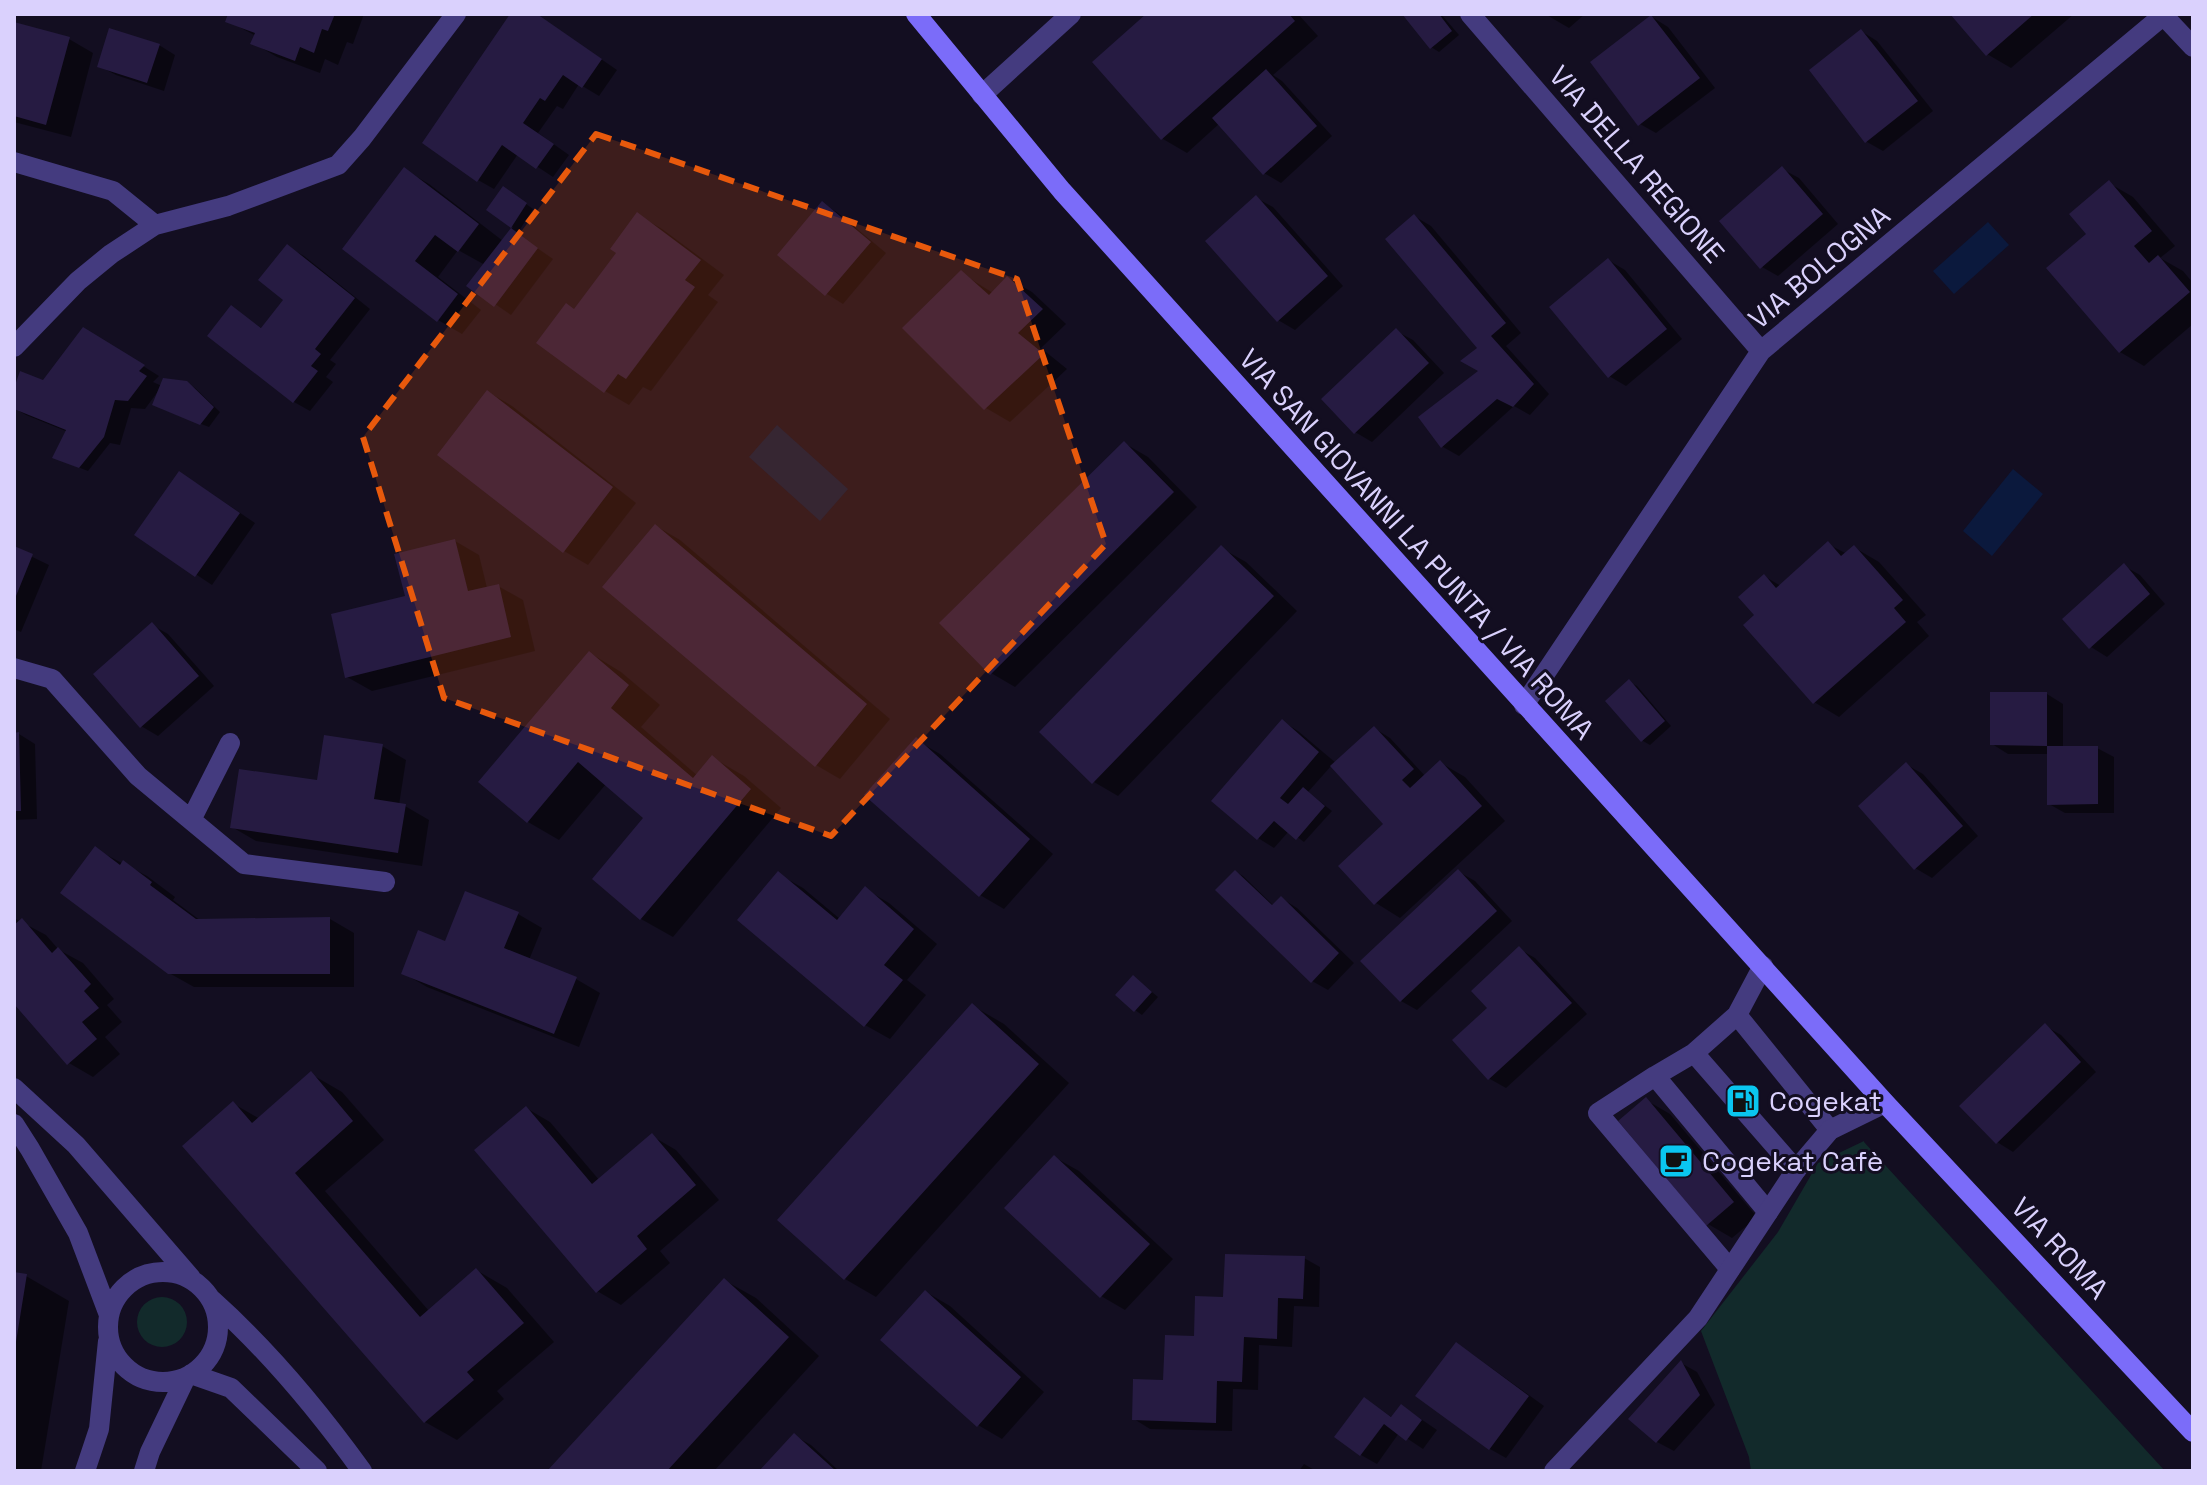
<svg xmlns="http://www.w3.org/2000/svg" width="2207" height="1485" viewBox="0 0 2207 1485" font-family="'Space Grotesk',sans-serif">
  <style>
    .green { fill: #122a2b }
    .water { fill: #0b193d }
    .shadow { fill: #0007 }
    .building { fill: #261b42 }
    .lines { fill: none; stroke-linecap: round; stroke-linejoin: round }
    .service { stroke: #443b7f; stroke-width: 20 }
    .minor { stroke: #443b7f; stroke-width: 20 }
    .secondary { stroke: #7b6cf9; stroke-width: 20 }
    .marked { fill: #e8590c; fill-opacity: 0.2; stroke: #e8590c; stroke-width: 6; stroke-dasharray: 16 10; stroke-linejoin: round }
    .labels { text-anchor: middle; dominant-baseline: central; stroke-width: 6; stroke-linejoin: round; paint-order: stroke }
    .street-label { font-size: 28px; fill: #dad1fd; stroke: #130e21 }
    .poi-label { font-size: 28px; fill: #dad1fd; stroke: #130e21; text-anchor: start }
  </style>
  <rect width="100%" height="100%" fill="#130e21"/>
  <path class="green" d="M1864,1141v1l301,329h-414l-2,-14 -48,-126 77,-99 40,-69z
    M137 1322a25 25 0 1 1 50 0a25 25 0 1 1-50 0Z"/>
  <path class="water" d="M1988,222l21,23 -55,49 -21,-23z
    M777,425l71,64 -28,32 -71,-64z
    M2013,469l30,25 -51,62 -29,-25z"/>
  <path class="shadow" d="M230,14h134l-11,30 -6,-2 -9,23 -13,-6 -5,14 -43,-16 -24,-14 3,-7 -28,-15z
    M513,14h23l81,56 -18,26 -20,-12 -16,25 -6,-3 -19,27 31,22 -16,22 -35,-23 -24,35 -16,-9z
    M1149,14h149l20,22 -45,39 9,6 50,55 -51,47 -17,-10 -44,-50 -33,30 -24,-14z
    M1404,14h37l18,21 -20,17 -8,-5z
    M1545,14h40l-16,14z
    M1953,14h121l-63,54 -24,-14z
    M1652,17l16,10 47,61 -59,45 -16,-9z
    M14,24l55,15 24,14 -22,84 -57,-15z
    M1861,31l16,10 56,70 -50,40 -16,-9z
    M159,45l16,10 -11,36 -48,-16 -17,-9z
    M1782,169l17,9 39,46 -60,52 -16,-9z
    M405,170l24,14 74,57 10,-14 -24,-17 22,-17 22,16 -16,25 36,25 -42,56 -42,-29 16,-21 -27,-15 -20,27 43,33 -19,24 -24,-14 -93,-71z
    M2109,183l24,14 42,49 -15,12 23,13 10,12v41l-49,42 -24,-14 -31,-118z
    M1256,198l17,9 70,79 -48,44 -17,-10z
    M822,203l16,10 48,40 -43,51 -16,-10 -48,-40z
    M638,215l24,14 62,46 -16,20 10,7 -67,89 -8,-4 -14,18 -24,-14 14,-138z
    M1414,216l17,10 90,107 -15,13 43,48 -19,21 -16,-9 -55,50 -16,-9 -23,-30 61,-46 -2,-22z
    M288,247l16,9 66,53 -40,51 6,4 -10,13 7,5 -23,29 -16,-9 -84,-66 22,-28 31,21 22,-29z
    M1608,260l17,10 57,69 -56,47 -17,-10z
    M961,273l32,20 15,-15 24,14 34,32 -25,24 26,21 -57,53 -24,-14z
    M1396,331l17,9 31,33 -72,69 -17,-10z
    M100,339l59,37 -6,6 9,4 25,-3 8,5 25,24 -11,15 -47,-18 -3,-19 -14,19 -14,-1 -11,37 -10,-2 -22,28 -26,-10 6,-29 -42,-17 -12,-7v-14l30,-12z
    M488,392l24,14 124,97 -48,62 -24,-14z
    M1124,443l24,14 49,50 -182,180 -24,-14z
    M196,483l59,40 -43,62 -75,-50z
    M656,526l24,14 210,179 -50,60 -24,-14z
    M455,541l24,14 8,33 11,-2 25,14 12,51 -163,40 -25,-14 60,-80z
    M1828,544l19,10 8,-6 24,14 47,53 -9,7 12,14 -90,81 -25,-15 -58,-87 8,-39 17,10z
    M14,548l35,17 -28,67 -7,-3z
    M1221,548l25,14 51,49 -179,185 -24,-14z
    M2124,566l16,9 25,29 -58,53 -16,-10z
    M152,625l16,9 46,52 -56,50 -17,-10z
    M590,653l31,19 39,33 -19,22 57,49 15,-18 31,18 37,32 -108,129 -32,-18 -46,-40 51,-62 -40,-33 -47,56 -31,-18z
    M1629,682l8,4 34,40 -21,19 -7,-4z
    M2047,694l16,10v44h34l17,9v56h-49l-16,-9v-50h-41l-16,-10z
    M1282,721l16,10 38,32 38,-35 16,10 36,39 15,-14 24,14 40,44 -105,97 -24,-15 10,-79 -54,-59 -24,27 24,19 -28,31 -15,-11 -15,17 -16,-10z
    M19,734l16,10 2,75 -23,1v-85z
    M916,740l24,14 113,100 -49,55 -24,-14z
    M382,746l24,14 -7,45 6,1 24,14 -7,46 -166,-25 -24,-14z
    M1907,765l16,9 55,62 -46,42 -17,-10z
    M95,849l52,27 28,21 -2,3 28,21 129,-2 24,14v54h-160l-25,-14z
    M1236,872l7,4 31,30 7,-8 16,10 57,55 -26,27 -16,-9z
    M1459,872l16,9 37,40 -95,89 -16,-9z
    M778,874l25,14 37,31 25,-30 24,14 48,41 -30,36 19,15 -36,44 -25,-14z
    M518,914l24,14 -13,32 47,19 24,14 -21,54 -152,-60 -24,-14 43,-29z
    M14,918l32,17 13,15 24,13 31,36 -7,6 15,17 -17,15 15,17 -27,23 -24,-14 -55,-62z
    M1519,949l16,9 52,56 -81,74 -16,-9 -35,-38 35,-33z
    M1134,977l24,20 -16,18 -7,-5z
    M973,1006l31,18 65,59 -193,214 -31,-18z
    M2045,1026l16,9 35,37 -83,80 -16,-10z
    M311,1074l31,18 42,48 -59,51 104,120 47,-41 31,18 47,54 -57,49 7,8 -47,41 -32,-18 -191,-318 26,15z
    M1646,1100l24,14 87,103 -25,21 -24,-14z
    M526,1108l24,14 50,59 52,-45 24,14 43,50 -59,51 10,12 -49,42 -24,-14z
    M1054,1157l25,14 94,88 -48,51 -24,-14z
    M1304,1258l16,9 -1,40 -25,-1 -2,41 -33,-2 -1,45 -25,-1 -1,42 -82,-2 -16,-10 31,-37 60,-83z
    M14,1274l12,2 43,25 -28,170h-27z
    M724,1280l32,18 63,58 -105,115h-164z
    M926,1292l24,14 94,86 -42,47 -24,-14z
    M1456,1344l16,10 72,52 -38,52 -16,-9 -72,-54z
    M1681,1363l16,9 18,33 -41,46 -17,-9 -26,-23z
    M1365,1399l28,19 9,-12 35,24 -14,19 -24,-16 -22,31 -16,-9z
    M795,1436l16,9 28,26h-77z
    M1304,1464l12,7h-17z"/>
  <path class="building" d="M228,14h107l-7,17 -6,-2 -8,24 -14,-6 -5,14 -45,-17 5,-11 -30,-11z
    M510,14h27l65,45 -20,29 -19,-13 -18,26 -5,-3 -17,25 31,21 -18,25 -34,-24 -25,37 -55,-39z
    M1146,14h143l6,7 -134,119 -69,-78z
    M1402,14h37l13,17 -22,18z
    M1950,14h84l-48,42z
    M1651,15l49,63 -62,48 -48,-64z
    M14,22l56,15 -24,88 -32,-9z
    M109,28l51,16 -13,39 -50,-16z
    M1861,29l57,72 -53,42 -56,-73z
    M1266,69l51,57 -54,49 -51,-57z
    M1782,166l41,48 -63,55 -41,-48z
    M404,167l75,57 -21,28 -23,-17 -20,26 43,33 -21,28 -95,-73z
    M2109,180l43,51 -18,15 15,17 9,-8 32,37 -71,61 -73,-85 40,-34 -17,-20z
    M503,186l24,17 -16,25 -25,-18z
    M1256,195l72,81 -51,46 -72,-81z
    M822,201l49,41 -46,54 -48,-41z
    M637,212l64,48 -16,20 10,7 -69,92 -8,-5 -14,19 -68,-50 30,-40 8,6 42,-56 -6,-4z
    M1414,214l92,109 -15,13 43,48 -21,23 -16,-8 -56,49 -23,-31 60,-46 -18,-10 17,-13 -92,-109z
    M511,228l27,20 -44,59 -28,-21z
    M287,244l68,54 -40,51 6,5 -10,12 7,5 -25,32 -86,-67 24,-31 30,23 22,-28 -25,-20z
    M1608,258l59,71 -59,49 -59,-71z
    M961,270l28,25 18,-19 36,33 -25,24 26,21 -60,56 -82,-82z
    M83,327l62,38 -6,6 8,5 -19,25 -13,-1 -11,37 -25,31 -27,-10 14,-28 -52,-21v-21l6,-17 23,9z
    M1396,328l33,35 -75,71 -33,-35z
    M163,378l24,3 27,26 -14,18 -48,-20z
    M487,390l126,97 -50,66 -126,-98z
    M1124,441l50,51 -184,183 -51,-52z
    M179,471l61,42 -45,64 -61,-42z
    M655,524l212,180 -52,63 -213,-180z
    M455,539l13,52 31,-7 12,53 -166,41 -14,-64 74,-18 -11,-42z
    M1828,541l13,15 13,-11 49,55 -9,8 12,14 -93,82 -70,-79 11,-10 -16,-18 26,-23 12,14z
    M1221,545l53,51 -182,188 -53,-52z
    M14,546l19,8 -19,47z
    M2124,563l26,31 -61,55 -27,-30z
    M152,622l47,54 -59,52 -47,-54z
    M589,651l40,34 -18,23 82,70 19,-23 39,34 -111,131 -48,-41 51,-61 -65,-56 -51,61 -49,-41z
    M1629,679l36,42 -24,21 -36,-41z
    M1990,692h57v54l-57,-1z
    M1282,719l37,33 -39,46 8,6 15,-17 22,19 -29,34 -22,-19 -17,19 -46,-39z
    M1374,726l40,43 -12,11 8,8 30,-28 42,46 -108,99 -36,-39 45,-42 -53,-58z
    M19,732l2,79h-7v-78z
    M324,735l59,9 -9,55 32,5 -8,49 -168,-25 9,-59 78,11z
    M916,737l114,102 -51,58 -115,-102z
    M2047,746h51v58l-51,1z
    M1906,762l57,64 -49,44 -56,-64z
    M95,846l25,19 3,-5 29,22 -2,3 46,34 134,-2v57h-162l-108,-81z
    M1458,869l39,42 -97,91 -40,-41z
    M1235,870l37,35 9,-9 58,57 -28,30 -96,-93z
    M778,871l59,49 28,-34 49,43 -30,36 19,15 -39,47 -127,-107z
    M465,891l54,21 -15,36 73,29 -23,57 -153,-60 17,-44 27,11z
    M22,918l30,35 6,-6 33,37 -7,7 15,17 -17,14 15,17 -30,26 -53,-61v-79z
    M1519,946l53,57 -84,77 -36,-40 35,-32 -16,-17z
    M1133,975l19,17 -18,20 -19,-17z
    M972,1003l67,61 -195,216 -67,-60z
    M2045,1023l36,39 -85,82 -37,-38z
    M311,1071l42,50 -58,52 125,144 56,-49 48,55 -57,49 7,8 -50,43 -242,-277 51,-45 19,22z
    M1646,1097l88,105 -28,24 -88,-105z
    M526,1106l66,78 60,-51 44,52 -59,51 10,13 -51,44 -122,-143z
    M1054,1155l96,89 -50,54 -96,-90z
    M1225,1254l80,2 -2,43 -25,-1 -1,41 -33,-2 -2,45 -25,-1 -1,42 -84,-3 1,-41 30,1 2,-45 29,1 1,-40 28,1z
    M14,1272l13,2 -11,68h-2z
    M724,1278l65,59 -122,134h-120z
    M925,1290l96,87 -44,50 -97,-87z
    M1456,1342l73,54 -40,54 -74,-54z
    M1681,1360l19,35 -44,48 -28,-24z
    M1364,1397l27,20 10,-13 21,16 -16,21 -22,-17 -24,32 -26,-19z
    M794,1433l42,38h-77z"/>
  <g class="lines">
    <path class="service" d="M1763,966l-26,49 -43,38 102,117
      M1737,1015l93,115
      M1694,1053l-39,23 113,136
      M1655,1076l-57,37 132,156"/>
    <path class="minor" d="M1470,14l291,337
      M2162,14l31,33
      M982,95l89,-81
      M14,162l99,29 42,34
      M14,347l64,-66 33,-27 44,-29 73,-19 110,-41 24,-27 94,-124
      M14,668l38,11 86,97 106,88 141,18
      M1524,705l237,-354 404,-337
      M191,820l39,-77
      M14,1088l62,57 115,133
      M14,1124l16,25 48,84 31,82
      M108 1327a55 55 0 1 1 110 0a55 55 0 1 1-110 0Z
      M212,1300c56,50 106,110 150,171
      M191,1374l40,14 86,83
      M85,1471l14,-42 9,-88
      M144,1471l6,-19 36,-75
      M1554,1471l144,-153 98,-148 34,-40 55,-27"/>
    <path class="secondary" d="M916,14l146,177 823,912 308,329"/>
  </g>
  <path class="marked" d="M596,134l421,145 89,265 -275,292 -387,-138 -81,-261z"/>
  <defs>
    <symbol id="fuel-square" viewBox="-11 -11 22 22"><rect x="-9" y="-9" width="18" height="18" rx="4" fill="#0ac6f0" stroke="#130e21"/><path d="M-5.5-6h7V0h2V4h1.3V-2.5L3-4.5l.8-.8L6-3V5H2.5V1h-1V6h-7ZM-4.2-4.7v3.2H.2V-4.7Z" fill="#111"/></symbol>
    <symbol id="cafe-square" viewBox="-11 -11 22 22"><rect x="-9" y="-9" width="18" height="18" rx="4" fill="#0ac6f0" stroke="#130e21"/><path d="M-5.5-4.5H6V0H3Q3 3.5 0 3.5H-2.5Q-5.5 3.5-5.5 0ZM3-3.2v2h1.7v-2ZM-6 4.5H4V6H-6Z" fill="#111"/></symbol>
  </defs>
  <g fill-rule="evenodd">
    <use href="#fuel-square" x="1723" y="1081" width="40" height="40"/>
    <use href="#cafe-square" x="1656" y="1141" width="40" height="40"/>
  </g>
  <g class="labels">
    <g class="street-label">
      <text transform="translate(1637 164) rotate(49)">VIA DELLA REGIONE</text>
      <text transform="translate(1819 267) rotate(-40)">VIA BOLOGNA</text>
      <text transform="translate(1417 544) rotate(48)">VIA SAN GIOVANNI LA PUNTA / VIA ROMA</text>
      <text transform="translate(2060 1248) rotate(47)">VIA ROMA</text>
    </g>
    <g class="poi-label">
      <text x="1769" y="1101">Cogekat</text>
      <text x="1702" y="1161">Cogekat Cafè</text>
    </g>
  </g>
  <rect width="2207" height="1485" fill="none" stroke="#dad1fd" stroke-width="32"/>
</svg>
